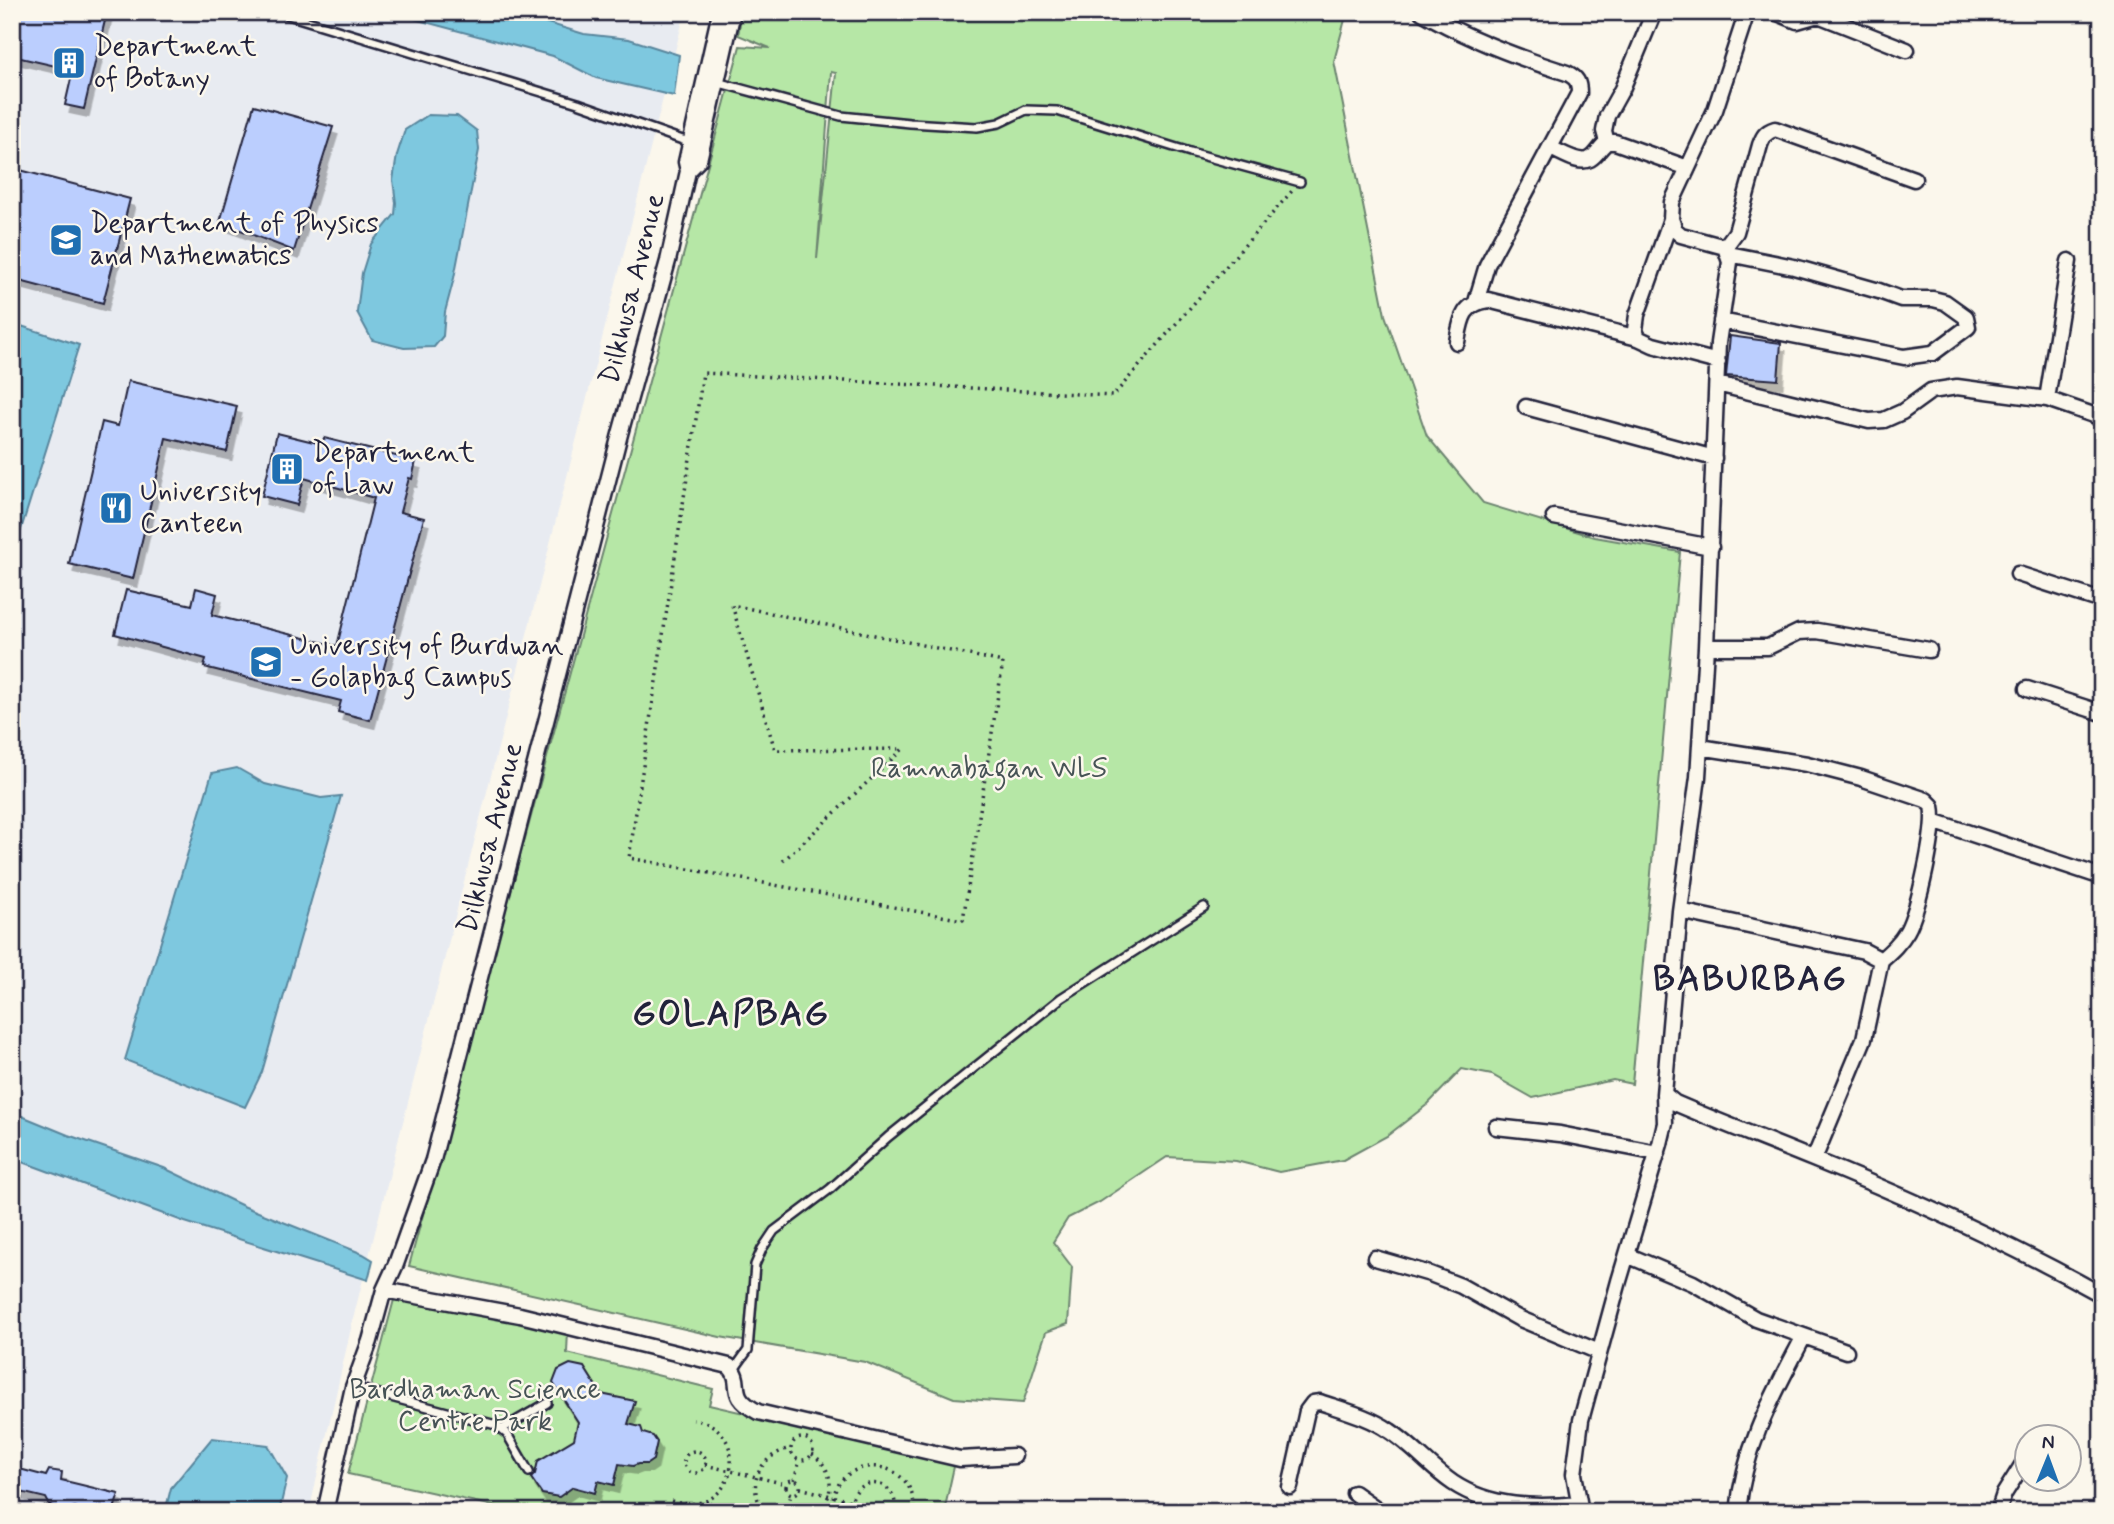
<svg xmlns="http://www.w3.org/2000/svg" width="2114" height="1524" viewBox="0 0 2114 1524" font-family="Mynerve,sans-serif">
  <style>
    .built { fill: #e8ebf1 }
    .green { fill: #b6e7a6; stroke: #6c8470; stroke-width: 2; fill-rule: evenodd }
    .water { fill: #7ec8df; stroke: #59869d; stroke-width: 2 }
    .building { fill: #bbcefe; stroke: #22223b; stroke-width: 2; filter: url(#shadow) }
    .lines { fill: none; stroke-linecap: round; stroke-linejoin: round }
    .lane-casing { stroke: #22223b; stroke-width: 12 }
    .street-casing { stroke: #22223b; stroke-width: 19 }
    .path { stroke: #22223b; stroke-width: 3.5; stroke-dasharray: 2 5; stroke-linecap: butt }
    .lane { stroke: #fbf7ec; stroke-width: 7 }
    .street { stroke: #fbf7ec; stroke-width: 14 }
    .labels { text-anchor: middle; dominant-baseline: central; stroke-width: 5; stroke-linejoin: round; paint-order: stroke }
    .poi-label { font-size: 28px; fill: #22223b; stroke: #fbf7ec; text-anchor: start }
    .street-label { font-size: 28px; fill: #22223b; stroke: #fbf7ec }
    .park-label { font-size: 28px; fill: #475356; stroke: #fbf7ec }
    .district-label { font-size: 35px; font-weight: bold; letter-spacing: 2px; fill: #22223b; stroke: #fbf7ec }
  </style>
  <defs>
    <filter id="shadow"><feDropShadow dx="4.5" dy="8" stdDeviation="0" flood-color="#0004"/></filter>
  </defs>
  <rect width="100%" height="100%" fill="#fbf7ec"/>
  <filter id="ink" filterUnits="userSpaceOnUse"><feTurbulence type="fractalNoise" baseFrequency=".0143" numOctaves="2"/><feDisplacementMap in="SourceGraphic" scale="14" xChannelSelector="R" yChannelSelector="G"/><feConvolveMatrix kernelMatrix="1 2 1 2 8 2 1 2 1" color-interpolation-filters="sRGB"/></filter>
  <g filter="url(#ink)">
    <path class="built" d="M12,12h673l-330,1299 -46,201h-297z"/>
    <path class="green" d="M742,12h605l-13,49 51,254 42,121 56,67 112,34 85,15 -48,532 -19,-4 -80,18 -41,-23 -30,-6 -34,35 -41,32 -44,24 -64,12 -43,-11 -69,-4 -67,45 -32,16 -15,24 19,25 -4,57 -22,8 -23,71 -69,-5 -89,-36 -145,-25 -311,-71 331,-1220 30,2 -32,-13zM831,72l5,1 -19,186z
      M396,1292l172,38 -1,23 146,36 -4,16 246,57 -11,50h-423l-173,-38z"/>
    <path class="water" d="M388,12h123l73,22 45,5 50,16 -5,41 -78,-18 -43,-22z
      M428,115l29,1 20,15 2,19 -25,128 -9,34 -2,24 -9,11 -30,1 -32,-8 -15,-28 5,-39 9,-29 24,-30 1,-11 -3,-23 4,-25 8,-25z
      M12,323l67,22 -67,213z
      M237,768l28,16 56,14 20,-2 -79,276 -17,35 -120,-47 87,-287z
      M12,1112l56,23 96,33 79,38 120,48 10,6 -5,20 -183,-58 -173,-64z
      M212,1438l56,7 19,33 -8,34h-114l6,-24z"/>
    <path class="building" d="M12,12h95l-23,97 -19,-4 8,-35 -61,-14z
      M254,105l79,22 -39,124 -74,-29z
      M20,170l110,29 -27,104 -91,-24v-92l4,1z
      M1730,336l51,7 -3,37 -52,-4z
      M128,381l109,25 -10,46 -61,-14 -33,141 -64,-15 33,-142 16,4z
      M277,433l45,11 2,-6 92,23 -4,18 -3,-1 -9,34 24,6 -54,202 -32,-8 3,-11 -137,-34 2,-8 -91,-25 11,-44 66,15 4,-17 21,6 -5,21 125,31 37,-148 -70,-20 -7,27 -35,-9z
      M570,1364l14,3 17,27 34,7 -7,23 13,3 2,6 10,3 4,6 -4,18 -6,4h-9l-5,2 -14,-2 -5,21 -16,-4 -3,12 -22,-6 -14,10 -17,-3 -11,-16 4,-4 3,-13 36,-22 4,-17 -25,-39 5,-13z
      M12,1467l34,9 3,-6 13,2 -1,8 58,14 -6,18h-24l-14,-5 -15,4 -11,-7 -3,-6 -34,-8z"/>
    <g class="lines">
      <defs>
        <path id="lane" d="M278,12l300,91 113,40
          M716,82l125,34 69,7 67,4 22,-4 27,-13 31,1 133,41 110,30
          M733,1371l15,-21 7,-85 7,-16 12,-18 56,-42 58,-52 173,-139 143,-91
          M353,1387l143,38 11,9 22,38
          M502,1429l45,-26"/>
        <path id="street" d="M1422,12c46,27 94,45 145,61 10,5 12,9 12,20l-92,172 -11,37
          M1747,12l-32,98 -43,92 -1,17 4,11 6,5 44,12 5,15 -12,81 -12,304 -8,130 -18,134 -16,183 11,9c46,20 92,37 138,56 99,40 196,84 289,136
          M1775,12l22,9 21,-6 89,35
          M1607,142l-3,-11 3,-15 15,-27 32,-77
          M1550,148c11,4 29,17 40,11 7,-4 10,-12 17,-17h8l73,26
          M688,171l11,-11 34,-148
          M1671,219l-34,96 -2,15 3,8 15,7 65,17
          M1725,247l11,-15 24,-87c3,-8 5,-13 15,-16l139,50
          M1721,321l183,36 29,-4 35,-26 -2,-10 -21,-15 -12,-3h-32l-22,-8 -85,-24 -65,-13
          M1457,342c4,-22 5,-38 31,-42l150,38
          M1717,384l152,37 15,-1 18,-8 29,-21 26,-4 90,12 55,19
          M2047,399l22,-138
          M1526,407l188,51
          M1554,517l157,30
          M2018,574l84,27
          M1706,647h62l31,-15 18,-1 112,19
          M2027,689l75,24
          M1700,747l107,17 54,14 65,22 6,6c5,22 -14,105 -25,125 -7,12 -16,20 -26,29
          M1933,821l169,56
          M1680,911l184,40 17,9 -17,79 -50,120
          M1496,1127l64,7 98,19
          M1627,1255l66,28 63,36 90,32
          M1375,1258l55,16 31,12 57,32 81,34
          M384,1290l136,25 209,51c17,18 -5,28 29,46l202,47 54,-3
          M1290,1487l17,-76 6,-8 7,-1c23,8 50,15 70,29 23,15 41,37 63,52 38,25 83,25 126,21
          M1354,1493l27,19
          M325,1512l28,-125 17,-46 14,-51 12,-26 37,-104 187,-726 48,-173 20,-90 -2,-9 34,-150
          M1581,1512l-7,-38 7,-54 38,-139 41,-137 5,-21 -1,-29
          M1738,1512c6,-67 36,-118 66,-176
          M1998,1512l6,-18 22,-35"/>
      </defs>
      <use href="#lane" class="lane-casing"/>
      <use href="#street" class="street-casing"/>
      <path class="path" d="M783,861l120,-112 -128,1 -43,-145 271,57 -40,258 -334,-62 74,-485 410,23 179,-205
        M791 1449a11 11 0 1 1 22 0a11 11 0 1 1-22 0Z
        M684 1462a11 11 0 1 1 22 0a11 11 0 1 1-22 0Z
        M812,1454c22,15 23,38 8,58
        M705,1465l81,19
        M786 1487a7 7 0 1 1 14 0a7 7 0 1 1-14 0Z
        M794,1480l6,-20
        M800,1488l51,13
        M671,1501c70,20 81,-77 22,-81
        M765,1512c-21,-27 -5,-57 26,-64
        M786,1512l5,-18
        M832,1512c-3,-61 85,-60 82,0
        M851,1512c-4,-38 49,-38 44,0"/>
      <use href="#lane" class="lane"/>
      <use href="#street" class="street"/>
    </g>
  </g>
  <defs>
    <symbol id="building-square" viewBox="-11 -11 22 22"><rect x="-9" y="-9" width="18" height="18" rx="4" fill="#1f6fb2" stroke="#fbf7ec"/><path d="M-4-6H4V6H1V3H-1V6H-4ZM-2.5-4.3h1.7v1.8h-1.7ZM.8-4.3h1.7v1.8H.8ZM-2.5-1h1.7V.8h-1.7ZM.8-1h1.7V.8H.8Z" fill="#fff"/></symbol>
    <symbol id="university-square" viewBox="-11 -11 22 22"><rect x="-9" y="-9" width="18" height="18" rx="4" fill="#1f6fb2" stroke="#fbf7ec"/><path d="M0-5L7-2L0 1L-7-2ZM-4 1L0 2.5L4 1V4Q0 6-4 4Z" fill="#fff"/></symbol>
    <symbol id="restaurant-square" viewBox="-11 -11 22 22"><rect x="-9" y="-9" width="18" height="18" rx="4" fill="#1f6fb2" stroke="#fbf7ec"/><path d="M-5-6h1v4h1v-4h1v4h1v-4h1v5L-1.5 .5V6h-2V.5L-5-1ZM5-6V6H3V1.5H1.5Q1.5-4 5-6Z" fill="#fff"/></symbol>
  </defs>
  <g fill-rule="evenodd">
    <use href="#building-square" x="50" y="44" width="38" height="38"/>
    <use href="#university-square" x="47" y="221" width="38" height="38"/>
    <use href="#building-square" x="268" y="450" width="38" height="38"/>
    <use href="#restaurant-square" x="97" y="489" width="38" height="38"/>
    <use href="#university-square" x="247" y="643" width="38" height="38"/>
  </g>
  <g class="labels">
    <g class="poi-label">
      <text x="94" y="47">Department<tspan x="94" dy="32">of Botany</tspan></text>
      <text x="90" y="224">Department of Physics<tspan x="90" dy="32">and Mathematics</tspan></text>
      <text x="312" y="453">Department<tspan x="312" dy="32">of Law</tspan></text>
      <text x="140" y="492">University<tspan x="140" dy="32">Canteen</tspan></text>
      <text x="290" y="646">University of Burdwan<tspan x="290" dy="32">- Golapbag Campus</tspan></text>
    </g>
    <g class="street-label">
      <text transform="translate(633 289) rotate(-76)">Dilkhusa Avenue</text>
      <text transform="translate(491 838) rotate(-76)">Dilkhusa Avenue</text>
    </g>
    <g class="park-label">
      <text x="989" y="769">Ramnabagan WLS</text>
      <text x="475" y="1390">Bardhaman Science<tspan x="475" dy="32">Centre Park</tspan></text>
    </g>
    <g class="district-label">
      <text x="1750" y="980">BABURBAG</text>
      <text x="731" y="1015">GOLAPBAG</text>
    </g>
  </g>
  <rect width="2114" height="1524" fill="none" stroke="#fbf7ec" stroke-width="42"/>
  <rect x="21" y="21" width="2072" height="1482" fill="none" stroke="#22223b" stroke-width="2.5" filter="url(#ink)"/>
  <g transform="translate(2048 1458) rotate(1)"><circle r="33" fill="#fbf7ec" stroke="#a4a2a5" stroke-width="2"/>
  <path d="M0-5L12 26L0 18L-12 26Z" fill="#1f6fb2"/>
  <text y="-10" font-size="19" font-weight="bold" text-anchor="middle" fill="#22223b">N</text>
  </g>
</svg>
